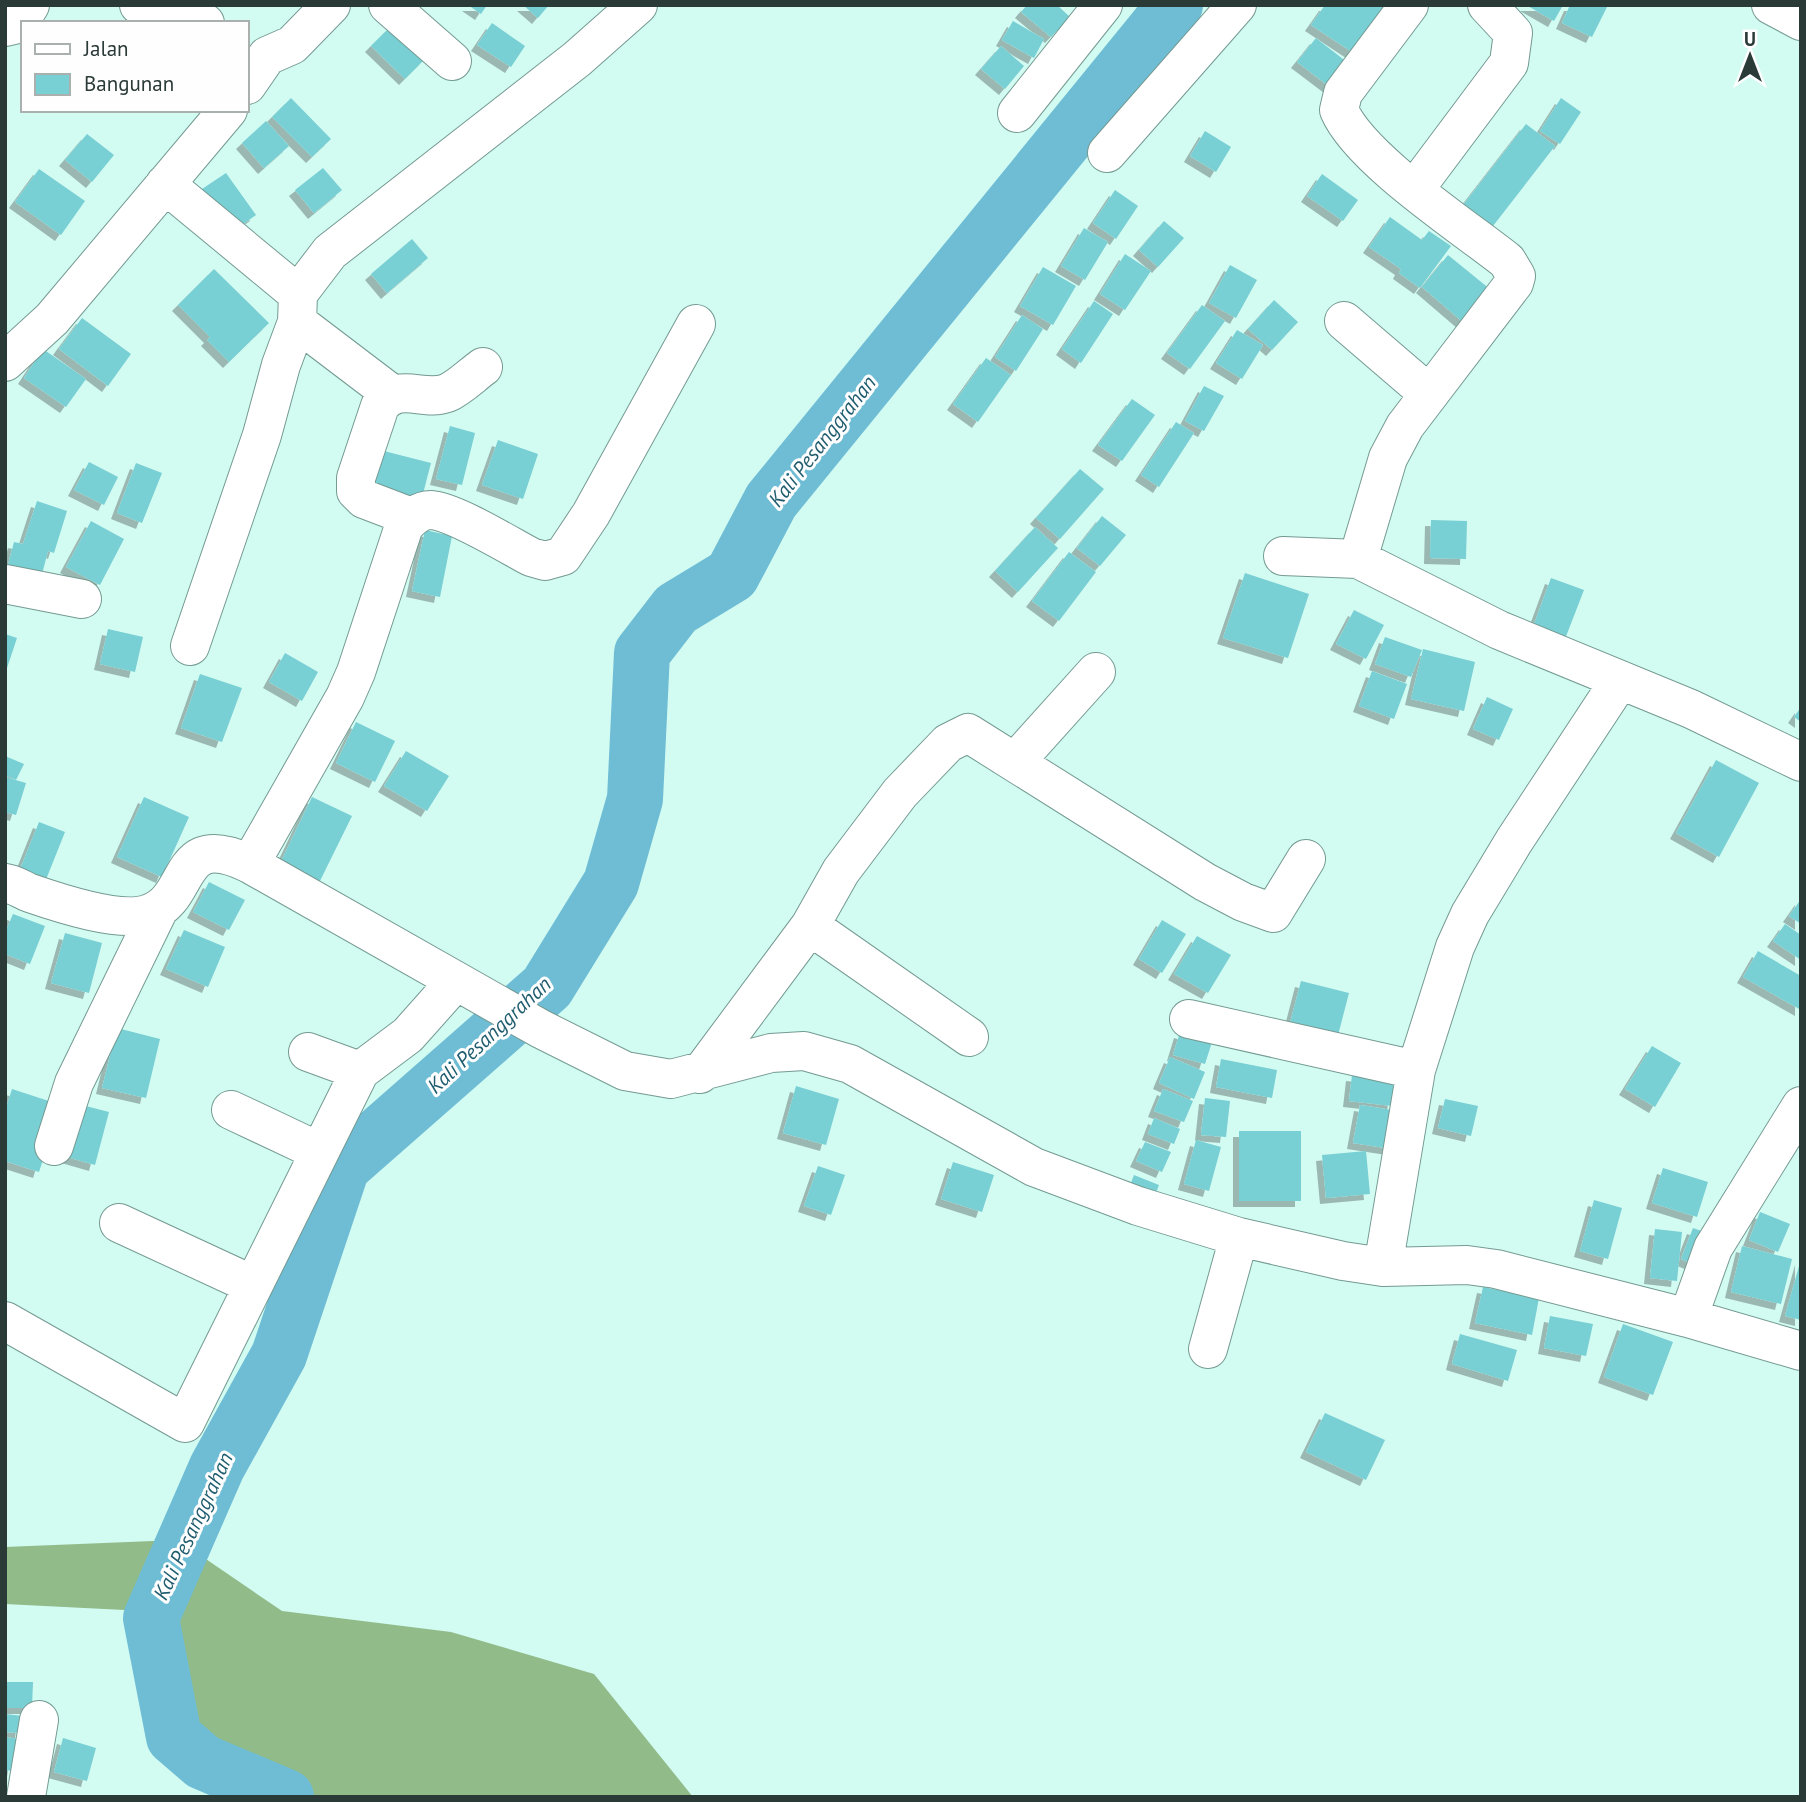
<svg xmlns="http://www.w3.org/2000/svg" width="1806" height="1802" viewBox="0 0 1806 1802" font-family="'PT Sans',sans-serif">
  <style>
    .forest { fill: #91bb88 }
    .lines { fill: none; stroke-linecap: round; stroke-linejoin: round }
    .river { stroke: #6fbdd5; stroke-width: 56 }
    .building { fill: #78cfd4; filter: url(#shadow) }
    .minor-casing { stroke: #749a92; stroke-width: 40 }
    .minor { stroke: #fff; stroke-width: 38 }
    .labels { text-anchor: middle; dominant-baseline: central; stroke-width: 6; stroke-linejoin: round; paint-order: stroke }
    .water-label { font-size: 21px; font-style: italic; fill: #1f5d6f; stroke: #fefefe }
  </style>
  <defs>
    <filter id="shadow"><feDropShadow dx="-6" dy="6" stdDeviation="0" flood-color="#0004"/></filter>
  </defs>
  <rect width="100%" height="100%" fill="#d2fbf2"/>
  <path class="forest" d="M178,1540l104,71 169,21 143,42 99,123h-405l-66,-30 -72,-66 -6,-90 -139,-7v-57z"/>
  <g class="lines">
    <path class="river" d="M286,1797l-83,-35 -29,-25 -23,-119 66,-151 62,-112 63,-188 205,-180 64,-104 24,-84 7,-146 34,-44 56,-34 39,-74 404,-496"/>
  </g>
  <path class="building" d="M468,5h19l-6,9z
    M523,5h26l-11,13z
    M1027,5h30l13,12 -19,20 -30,-25z
    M1325,5h64l-34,49 -44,-29z
    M1526,5h37l-9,16z
    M1570,5h38l-16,32 -30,-14z
    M1013,21l31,18 -10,19 -32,-18z
    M492,23l33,23 -14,21 -34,-22z
    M391,26l34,33 -20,20 -34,-33z
    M1316,38l32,25 -18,24 -33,-25z
    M1001,46l23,20 -19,23 -24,-20z
    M291,98l40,41 -19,18 -40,-40z
    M1561,98l20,14 -21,32 -20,-13z
    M266,121l23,25 -25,22 -22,-25z
    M1526,124l29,22 -62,80 -29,-22z
    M1205,131l26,16 -15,25 -26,-16z
    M87,134l27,21 -22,27 -27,-22z
    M323,168l19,22 -28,23 -19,-23z
    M39,169l46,32 -24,34 -46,-33z
    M226,173l30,42 -27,19 -30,-43z
    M1322,174l36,26 -15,21 -36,-25z
    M1115,190l23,16 -22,33 -23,-16z
    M1390,217l32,23 7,-9 22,15 -31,42 -21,-15 2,-4 -32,-22z
    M1164,221l20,17 -26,29 -19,-17z
    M1084,228l24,14 -23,38 -24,-14z
    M412,239l16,19 -41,35 -16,-19z
    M1125,254l26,17 -26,39 -25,-16z
    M1448,255l43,35 -27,33 -42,-36z
    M1230,265l27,15 -21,38 -27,-15z
    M1043,267l33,19 -23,39 -33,-19z
    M214,269l55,54 -40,39 -22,-22 3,-3 -32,-32z
    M1274,300l24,22 -26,28 -24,-21z
    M1094,301l19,13 -32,49 -19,-14z
    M1202,305l23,16 -35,48 -23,-16z
    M1022,315l21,14 -27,42 -21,-14z
    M82,318l49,36 -23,32 -49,-37z
    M1237,330l26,15 -21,34 -26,-16z
    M43,349l43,30 -20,28 -42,-29z
    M986,358l25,17 -33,47 -25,-18z
    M1204,386l20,10 -20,35 -19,-10z
    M1132,399l23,16 -33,46 -24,-16z
    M1176,422l18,11 -35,54 -18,-12z
    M450,426l25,7 -13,52 -26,-6z
    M498,440l40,14 -15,45 -41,-14z
    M376,449l55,14 -12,46 -55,-14z
    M89,462l29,15 -14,28 -30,-15z
    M136,463l26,10 -20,50 -25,-10z
    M1080,469l24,20 -44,50 -24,-21z
    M37,501l30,10 -13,42 -6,-2 -8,31 -34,-9 8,-31 9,2z
    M1102,516l24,19 -26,31 -23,-18z
    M1431,520l36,1 -1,38 -36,-1z
    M91,521l33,18 -24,46 -34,-18z
    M1035,527l23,21 -40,44 -23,-21z
    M425,530l27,6 -12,61 -28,-6z
    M1069,552l27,20 -37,49 -27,-20z
    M1245,573l64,21 -21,64 -65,-20z
    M1551,578l33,12 -19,49 -32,-12z
    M1354,610l30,15 -18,34 -30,-15z
    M108,629l35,8 -8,35 -35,-8z
    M5,634l12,4 -11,33h-1z
    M1385,637l37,13 -11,27 -36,-13z
    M1423,649l52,13 -11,49 -53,-12z
    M285,653l33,19 -16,29 -33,-19z
    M1372,671l35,13 -13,35 -35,-13z
    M200,674l42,14 -20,54 -41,-14z
    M1487,697l26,12 -14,31 -26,-11z
    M1801,707v15l-7,-5z
    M356,722l39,19 -20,41 -39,-19z
    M406,751l43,25 -22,35 -43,-25z
    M5,756l19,8 -8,16 -11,-5z
    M1716,760l43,23 -40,74 -43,-24z
    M5,777l21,6 -10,32 -11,-3z
    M144,797l45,20 -27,60 -45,-20z
    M312,797l40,19 -36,73 -39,-19z
    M39,822l26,10 -20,50 -26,-10z
    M209,882l36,18 -16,30 -36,-18z
    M1801,899v25l-12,-8z
    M13,914l32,12 -15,38 -25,-10v-21z
    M1162,920l24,14 -24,39 -23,-14z
    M1785,924l16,11v25l-28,-19z
    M184,930l41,17 -17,40 -42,-18z
    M65,933l37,10 -13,50 -38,-10z
    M1197,936l34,19 -23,38 -34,-19z
    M1758,951l43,25v34l-58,-33z
    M1301,981l48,12 -13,50 -48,-12z
    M117,1028l43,11 -14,59 -44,-10z
    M1180,1032l32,10 -7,22 -32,-9z
    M1652,1046l29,17 -26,44 -30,-18z
    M1170,1057l35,15 -11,27 -35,-16z
    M1221,1059l56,11 -5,28 -56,-11z
    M1352,1075l44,5 -3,26 -44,-5z
    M796,1086l43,13 -13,46 -43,-12z
    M12,1089l49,16 -22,67 -34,-11v-50z
    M1163,1089l30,12 -9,21 -30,-11z
    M1205,1098l25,3 -4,36 -25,-2z
    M1445,1099l33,7 -7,30 -33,-8z
    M78,1104l31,8 -14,53 -31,-9z
    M1360,1105l44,7 -5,38 -46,-7z
    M1154,1118l26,11 -6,15 -26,-10z
    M1239,1131h62v70h-62z
    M1196,1140l25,7 -12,44 -25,-7z
    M1145,1142l26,10 -9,20 -26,-11z
    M1366,1151l4,43 -44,4 -4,-43z
    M953,1162l41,13 -12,37 -41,-13z
    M818,1166l27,9 -14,40 -27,-9z
    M1663,1168l45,14 -11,35 -45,-14z
    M1134,1175l25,10 -7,18 -25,-10z
    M1594,1200l28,8 -14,51 -28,-8z
    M1760,1212l30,12 -12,28 -29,-12z
    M1693,1228l20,7 -13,32 -19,-8z
    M1655,1229l27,3 -5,49 -27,-3z
    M1742,1246l50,13 -11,45 -50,-12z
    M1801,1259v61l-16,-4z
    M1483,1287l56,11 -7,37 -57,-12z
    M1550,1316l43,8 -7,32 -42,-8z
    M1623,1324l50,18 -20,53 -49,-18z
    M1460,1334l57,16 -9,31 -56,-17z
    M1325,1413l60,27 -19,40 -60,-28z
    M5,1682h28l-1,26h-27z
    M5,1714l18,2 -2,17 -16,-1z
    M5,1737l13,2 -5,32 -8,-1z
    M63,1738l33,10 -9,33 -33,-9z"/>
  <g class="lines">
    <defs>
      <path id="minor" d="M139,5l25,14 41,4
        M388,5l64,56
        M1771,5l30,16
        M5,27l13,-3 12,-19
        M247,85l20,-29 25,-11 39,-40
        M1017,113l86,-108
        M1107,153l130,-148
        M165,184l133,110
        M1414,190l95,-127 4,-30 -26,-28
        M1344,321l85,73
        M297,322l96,73
        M5,362l47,-43 176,-209
        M411,517l-47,-18 -8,-8v-13l24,-72c19,-25 43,-4 67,-13 12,-5 25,-18 36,-26
        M1283,556l75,3 141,71 192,79 110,53
        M1358,559l30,-101 17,-32 109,-143 2,-7 -9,-15c-44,-35 -147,-102 -168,-151l4,-17 66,-88
        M5,584l77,15
        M190,646l72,-211 19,-70 16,-43 1,-28 32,-42 247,-193 61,-54
        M1016,761l80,-89
        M250,864l95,-167 11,-25 48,-146c7,-8 15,-16 27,-16 22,1 79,36 100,47l14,4 18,-5 28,-42 105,-190
        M5,883c9,1 17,7 25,10 29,10 92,31 120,20 44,-16 24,-85 100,-49l291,165 84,42 46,8 100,-26 33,-2 46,13 184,103 104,39 101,31 104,24 40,6 84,-2 29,4 192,49 113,33
        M810,926l159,111
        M1189,1019l227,51
        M308,1052l52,19
        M700,1074l110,-148 31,-55 59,-78 48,-50 20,-10 237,149 38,20 30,11 33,-54
        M231,1110l87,41
        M54,1146l20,-63 85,-174
        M119,1223l134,62
        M1383,1267l33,-197 39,-123 15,-33 44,-73 106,-161
        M1688,1318l25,-70 88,-142
        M5,1321l180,102 175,-352 48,-36 48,-54
        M1208,1349l31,-112
        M26,1797l13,-77"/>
    </defs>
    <use href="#minor" class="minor-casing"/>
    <use href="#minor" class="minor"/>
  </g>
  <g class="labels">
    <g class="water-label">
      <text transform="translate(822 441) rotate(-52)">Kali Pesanggrahan</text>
      <text transform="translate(489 1035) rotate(-43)">Kali Pesanggrahan</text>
      <text transform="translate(193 1526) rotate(-65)">Kali Pesanggrahan</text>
    </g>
  </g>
  <rect width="1806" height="1802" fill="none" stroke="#2a3a37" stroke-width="14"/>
  <rect x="21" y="21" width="228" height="91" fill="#fefefe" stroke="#a9b0ae" stroke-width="2"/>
  <rect x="35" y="44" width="35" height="10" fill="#ffffff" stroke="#a9b0ae" stroke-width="2"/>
  <text x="84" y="56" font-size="21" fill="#2a3a37">Jalan</text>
  <rect x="35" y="74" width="35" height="21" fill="#78cfd4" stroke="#a9b0ae" stroke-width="2"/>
  <text x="84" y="91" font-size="21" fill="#2a3a37">Bangunan</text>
  <g transform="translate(1750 56)" stroke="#fefefe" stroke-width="5" paint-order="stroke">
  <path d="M0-5L12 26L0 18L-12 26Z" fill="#2a3a37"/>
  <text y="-10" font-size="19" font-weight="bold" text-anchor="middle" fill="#2a3a37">U</text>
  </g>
</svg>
